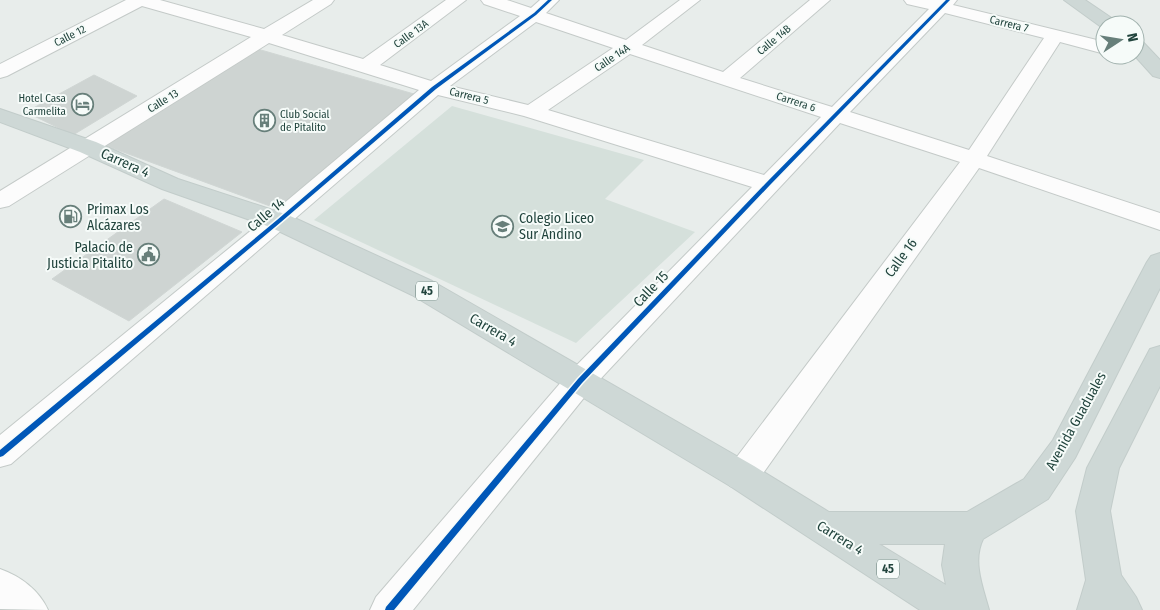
<svg xmlns="http://www.w3.org/2000/svg" width="1160" height="610" viewBox="0 0 1160 610" font-family="'Fira Sans Condensed',sans-serif">
  <style>
    .built { fill: #d5e0db }
    .building { fill: #ced4d2; stroke: #d0d6d4 }
    .lines { fill: none; stroke-linecap: round; stroke-linejoin: round }
    .minor-casing { stroke: #c4cac8; stroke-width: 2 }
    .secondary-casing { stroke: #c3cbc8; stroke-width: 2 }
    .primary-casing { stroke: #c2ccca; stroke-width: 2 }
    .minor { fill: #fcfcfc; fill-rule: evenodd }
    .secondary { fill: #fcfcfc; fill-rule: evenodd }
    .primary { fill: #ced8d6; fill-rule: evenodd }
    .cycleway-casing { stroke: #f6fbf9; stroke-width: 3 }
    .cycleway { fill: #0057b8; fill-rule: evenodd }
    .labels { text-anchor: middle; dominant-baseline: central; stroke-width: 4; stroke-linejoin: round; paint-order: stroke }
    .far-street-label { font-size: 11px; fill: #21443d; stroke: #f6fbf9 }
    .far-poi-label { font-size: 11px; fill: #21443d; stroke: #f6fbf9; text-anchor: end }
    .shield { fill: #f6fbf9; stroke: #617b75; stroke-width: 1 }
    .shield-label { font-size: 12px; font-weight: bold; fill: #21443d }
    .street-label { font-size: 14px; fill: #21443d; stroke: #f6fbf9 }
    .poi-label { font-size: 14px; fill: #21443d; stroke: #f6fbf9; text-anchor: start }
  </style>
  <rect width="100%" height="100%" fill="#e8edeb"/>
  <path class="built" d="M452,106l192,54 -39,39 90,33 -119,111 -262,-123z"/>
  <path class="building" d="M254,48l160,46 -136,115 -174,-64z
    M94,75l43,21 -64,39 -47,-23z
    M164,199l78,33 -113,89 -77,-42z"/>
  <g class="lines">
    <defs>
      <path id="minor" d="M126,0h34l104,29 49,-29h21l-3,4 -49,31 81,24 83,-59h20l-86,65 51,16 89,-65 -36,-12 -3,-4h26l24,8 9,-8h19l-13,13 80,27 54,-40h20l-58,45 81,27 87,-72h20l-90,78 92,29 97,-98 -22,-5 -3,-4h53l-4,5 152,37v12l-45,-12 -73,114 173,57v17l-181,-62 -225,318 -12,4 -12,-4 -5,-10 5,-10 230,-304 -120,-39 -249,266 -178,221h-43l6,-13 193,-224 183,-186 -228,-71 -86,-21 -427,369 -11,3v-32l270,-220 149,-125 -150,-47 -260,163 -9,2v-17l251,-154 -109,-31 -135,70 -7,2v-14zM945,13l99,25 -75,112 -119,-38zM536,22l77,26 -85,57 -78,-19zM630,54l191,63 -57,58 -216,-65z"/>
      <path id="secondary" d="M0,569c20,7 39,21 48,41l-48,-1z"/>
      <path id="primary" d="M1064,0h21l31,21 3,4h-14v4h-1z
        M1135,39l7,2 18,19v18l-7,-2 -19,-21z
        M0,109l96,33 82,37 110,36 144,66 322,185 75,46h138l57,-33 29,-39 94,-178 4,-6 9,-3v35l-85,170 -27,41 -65,40c-11,22 0,49 6,71h-69l-190,-124 -318,-191 -142,-68 -108,-38 -82,-37 -80,-30zM879,544h66l-3,21 4,20z
        M1160,346v40l-41,82 -9,43 11,64 15,22 6,13h-65l9,-30 -10,-69 11,-43 63,-119z"/>
    </defs>
    <use href="#minor" class="minor-casing"/>
    <use href="#secondary" class="secondary-casing"/>
    <use href="#primary" class="primary-casing"/>
    <use href="#minor" class="minor"/>
    <use href="#secondary" class="secondary"/>
    <use href="#primary" class="primary"/>
    <defs>
      <path id="cycleway" d="M548,0h4l-16,15 -100,74 -155,133 -278,234 -3,1v-7l277,-230 155,-133 102,-74z
        M946,0h4l-180,185 -188,198 -188,227h-9l1,-3 192,-228 188,-196z"/>
    </defs>
    <use href="#cycleway" class="cycleway-casing"/>
    <use href="#cycleway" class="cycleway"/>
  </g>
  <defs>
    <symbol id="hotel-ring" viewBox="-11 -11 22 22"><circle r="9.5" fill="#f6fbf9" stroke="#677f7a" stroke-width="1.5"/><path d="M-6-4.5h1.5V1H6V5H4.5V3h-9V5H-6ZM-4 0a1.8 1.8 0 1 1 3.6 0ZM.5 0V-2.5h3Q6-2.5 6 0Z" fill="#677f7a"/></symbol>
    <symbol id="building-ring" viewBox="-11 -11 22 22"><circle r="9.5" fill="#f6fbf9" stroke="#677f7a" stroke-width="1.5"/><path d="M-4-6H4V6H1V3H-1V6H-4ZM-2.5-4.3h1.7v1.8h-1.7ZM.8-4.3h1.7v1.8H.8ZM-2.5-1h1.7V.8h-1.7ZM.8-1h1.7V.8H.8Z" fill="#677f7a"/></symbol>
    <symbol id="fuel-ring" viewBox="-11 -11 22 22"><circle r="9.5" fill="#f6fbf9" stroke="#677f7a" stroke-width="1.5"/><path d="M-5.5-6h7V0h2V4h1.3V-2.5L3-4.5l.8-.8L6-3V5H2.5V1h-1V6h-7ZM-4.2-4.7v3.2H.2V-4.7Z" fill="#677f7a"/></symbol>
    <symbol id="school-ring" viewBox="-11 -11 22 22"><circle r="9.5" fill="#f6fbf9" stroke="#677f7a" stroke-width="1.5"/><path d="M0-5L7-2L0 1L-7-2ZM-4 1L0 2.5L4 1V4Q0 6-4 4Z" fill="#677f7a"/></symbol>
    <symbol id="civic-ring" viewBox="-11 -11 22 22"><circle r="9.5" fill="#f6fbf9" stroke="#677f7a" stroke-width="1.5"/><path d="M-.6-6.5H3V-4.5H.6V-3L4-1V1h2V6H-6V1h2V-1L-.6-3ZM-1.2 2.5V6h2.4V2.5Z" fill="#677f7a"/></symbol>
  </defs>
  <g fill-rule="evenodd">
    <use href="#hotel-ring" x="70" y="92" width="25" height="25"/>
    <use href="#building-ring" x="252" y="108" width="25" height="25"/>
    <use href="#fuel-ring" x="58" y="204" width="25" height="25"/>
    <use href="#school-ring" x="490" y="214" width="25" height="25"/>
    <use href="#civic-ring" x="136" y="242" width="25" height="25"/>
  </g>
  <g class="labels">
    <g class="far-street-label">
      <text transform="translate(1009 24) rotate(14)">Carrera 7</text>
      <text transform="translate(411 34) rotate(-36)">Calle 13A</text>
      <text transform="translate(70 36) rotate(-27)">Calle 12</text>
      <text transform="translate(774 40) rotate(-40)">Calle 14B</text>
      <text transform="translate(612 58) rotate(-34)">Calle 14A</text>
      <text transform="translate(469 96) rotate(14)">Carrera 5</text>
      <text transform="translate(163 101) rotate(-32)">Calle 13</text>
      <text transform="translate(796 102) rotate(18)">Carrera 6</text>
    </g>
    <g class="far-poi-label">
      <text x="66" y="98">Hotel Casa<tspan x="66" dy="13">Carmelita</tspan></text>
      <text x="280" y="114" text-anchor="start">Club Social<tspan x="280" dy="13">de Pitalito</tspan></text>
    </g>
    <g class="shield">
      <rect x="416" y="281.5" width="22" height="19" rx="4"/>
      <rect x="877" y="559.5" width="22" height="19" rx="4"/>
    </g>
    <g class="shield-label">
      <text x="427" y="291">45</text>
      <text x="888" y="569">45</text>
    </g>
    <g class="street-label">
      <text transform="translate(125 163) rotate(24)">Carrera 4</text>
      <text transform="translate(266 215) rotate(-40)">Calle 14</text>
      <text transform="translate(901 258) rotate(-54)">Calle 16</text>
      <text transform="translate(651 289) rotate(-46)">Calle 15</text>
      <text transform="translate(493 330) rotate(30)">Carrera 4</text>
      <text transform="translate(1076 421) rotate(-61)">Avenida Guaduales</text>
      <text transform="translate(840 538) rotate(32)">Carrera 4</text>
    </g>
    <g class="poi-label">
      <text x="87" y="209">Primax Los<tspan x="87" dy="16">Alcázares</tspan></text>
      <text x="519" y="218">Colegio Liceo<tspan x="519" dy="16">Sur Andino</tspan></text>
      <text x="133" y="247" text-anchor="end">Palacio de<tspan x="133" dy="16">Justicia Pitalito</tspan></text>
    </g>
  </g>
  <g transform="translate(1120 40) rotate(78)"><circle r="24" fill="#f6fbf9" stroke="#a1b2ae"/>
  <path d="M0-4L9 19L0 12L-9 19Z" fill="#677f7a"/>
  <text y="-8" font-size="14" font-weight="bold" text-anchor="middle" fill="#21443d">N</text>
  </g>
</svg>
